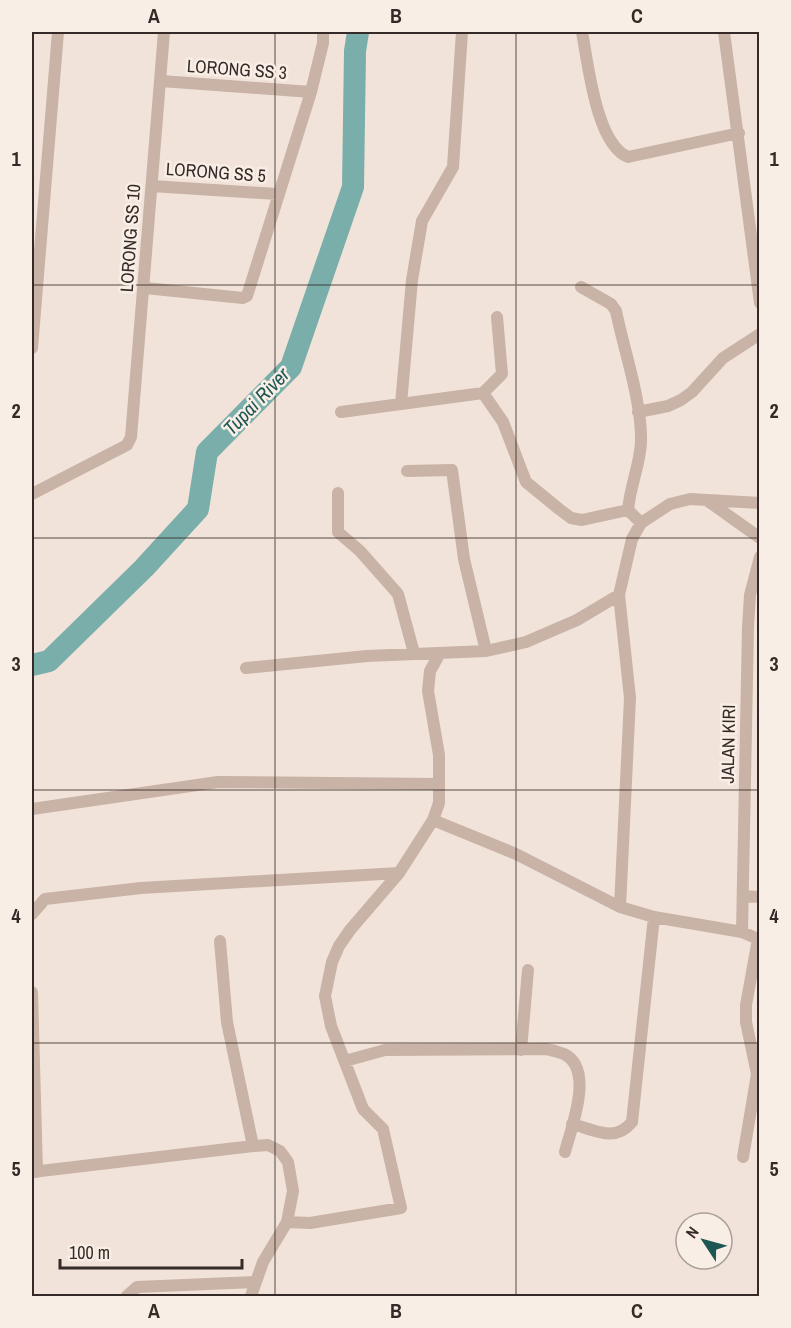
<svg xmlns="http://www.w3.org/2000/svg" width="791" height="1328" viewBox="0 0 791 1328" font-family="'Archivo Narrow',sans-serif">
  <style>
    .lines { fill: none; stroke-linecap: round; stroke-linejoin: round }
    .river { stroke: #79aeaa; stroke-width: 22 }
    .minor { stroke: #c9b2a6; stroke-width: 12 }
    .grid { fill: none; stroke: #352a27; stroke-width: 1.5; stroke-opacity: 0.55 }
    .labels { text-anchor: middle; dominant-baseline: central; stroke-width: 5; stroke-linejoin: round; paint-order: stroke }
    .street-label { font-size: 18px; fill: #352a27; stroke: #f9eee6 }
    .water-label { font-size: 20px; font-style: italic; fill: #1d5653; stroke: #f9eee6 }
    .neatline { fill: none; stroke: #352a27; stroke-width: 2 }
    .grid-label { font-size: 20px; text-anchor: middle; font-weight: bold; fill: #352a27 }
  </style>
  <rect width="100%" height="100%" fill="#f1e3d9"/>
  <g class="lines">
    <path class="river" d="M32,665l17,-4 95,-93 54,-59 9,-57 84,-85 62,-180 2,-136 3,-19"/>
    <path class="minor" d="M582,32c6,31 14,112 46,125l111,-24
      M724,32l36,271
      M161,81l150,11
      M152,186l125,8
      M581,287l30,17 5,7c8,40 26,90 25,131 -1,23 -11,44 -13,68l13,13
      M145,288l98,10 4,-2 64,-204 12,-49v-11
      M32,348l26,-316
      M483,393l19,-19 -5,-57
      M401,404l11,-124 10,-59 31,-54 9,-135
      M341,412l142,-19 20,29 23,60 33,27 12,9 11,2 46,-10
      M638,412l30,-6 13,-6 11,-8 31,-34 37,-24
      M407,471l45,-1 12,89 22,92
      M338,493v39l22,19 38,43 16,59
      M32,494l95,-49 4,-8 33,-405
      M708,501l52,37
      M246,668l121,-12 119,-5 40,-9 51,-22 42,-25
      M32,809l186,-27 220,2
      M433,820l83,34 104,53 34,10 88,15 16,7 -12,66v17l11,52 -14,83
      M744,896l16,1
      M620,907l10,-209 -11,-103 13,-56 9,-16 29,-19 20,-5 70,4
      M32,914l13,-15 96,-11 258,-15
      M742,932l6,-305 2,-32 10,-38
      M220,941l7,81 26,124
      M32,992l5,180
      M521,1050l7,-80
      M345,1061l40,-11 161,-1c6,1 13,3 18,5 31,15 7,74 1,98
      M572,1124c23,6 43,19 60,-2l22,-205
      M32,1172l221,-26 15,-1 12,6 8,11 5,29 -6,31 -24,40 -12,34
      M287,1222l23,1 91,-15 -18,-79 -20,-20 -32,-83 -6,-30 7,-34 7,-16 11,-16 49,-57 34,-53 6,-17v-48l-11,-64 2,-20 9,-16
      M127,1296l10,-9 118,-5"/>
  </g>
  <path class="grid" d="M275,32v1264M516,32v1264M32,285h728M32,538h728M32,790h728M32,1043h728"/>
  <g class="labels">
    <g class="street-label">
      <text transform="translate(237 69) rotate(4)">LORONG SS 3</text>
      <text transform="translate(216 172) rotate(4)">LORONG SS 5</text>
      <text transform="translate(130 238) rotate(-86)">LORONG SS 10</text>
      <text transform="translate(728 744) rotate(-89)">JALAN KIRI</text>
    </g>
    <g class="water-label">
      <text transform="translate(256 401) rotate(-46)">Tupai River</text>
    </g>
  </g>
  <rect width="791" height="1328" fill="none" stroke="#f9eee6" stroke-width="66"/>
  <g transform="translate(704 1241) rotate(306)"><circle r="28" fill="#f9eee6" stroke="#aba09a" stroke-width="1.5"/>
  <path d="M0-4.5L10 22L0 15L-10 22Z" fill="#1d5653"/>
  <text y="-9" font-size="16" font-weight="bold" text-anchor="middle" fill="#352a27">N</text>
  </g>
  <path d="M60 1259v9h182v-9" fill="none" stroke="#352a27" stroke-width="3"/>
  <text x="69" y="1259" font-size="18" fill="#352a27" stroke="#f9eee6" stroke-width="4.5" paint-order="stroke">100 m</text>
  <rect x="33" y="33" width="725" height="1262" class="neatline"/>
  <g class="grid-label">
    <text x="154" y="23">A</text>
    <text x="396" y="23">B</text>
    <text x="637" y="23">C</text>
    <text x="16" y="166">1</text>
    <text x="774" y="166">1</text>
    <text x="16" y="418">2</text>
    <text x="774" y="418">2</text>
    <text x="16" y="671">3</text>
    <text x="774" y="671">3</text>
    <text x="16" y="923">4</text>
    <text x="774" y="923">4</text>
    <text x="16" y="1176">5</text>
    <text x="774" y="1176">5</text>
    <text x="154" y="1318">A</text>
    <text x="396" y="1318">B</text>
    <text x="637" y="1318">C</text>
  </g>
</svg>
